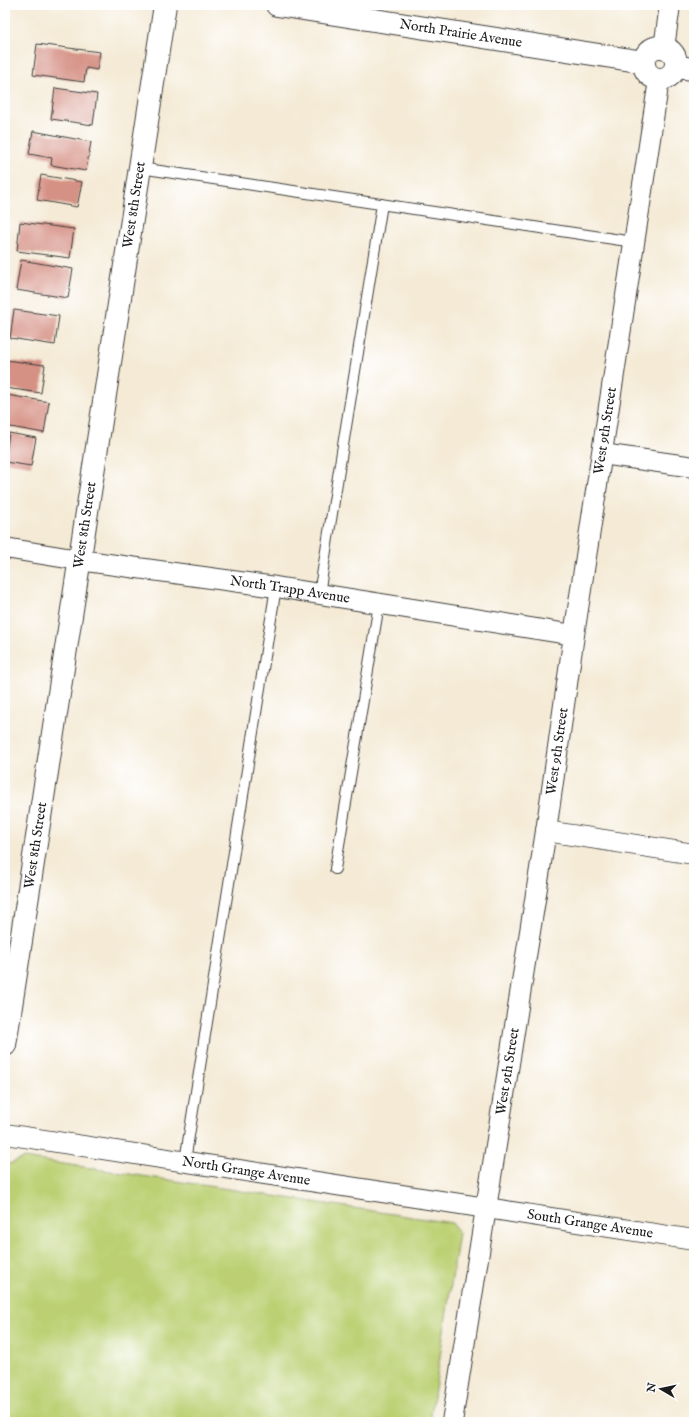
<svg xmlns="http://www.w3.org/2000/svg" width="699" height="1427" viewBox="0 0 699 1427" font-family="'IM FELL English',serif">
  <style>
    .green { fill: #bcd073; stroke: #6c7648 }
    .building { fill: #d69185 }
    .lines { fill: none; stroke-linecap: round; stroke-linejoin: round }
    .service-casing { stroke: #3c3b38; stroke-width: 12 }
    .minor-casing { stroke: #3c3b38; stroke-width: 22 }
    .tertiary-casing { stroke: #3c3b38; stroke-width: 24 }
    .service { stroke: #fff; stroke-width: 10 }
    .minor { stroke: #fff; stroke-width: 20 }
    .tertiary { stroke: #fff; stroke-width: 22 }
    .labels { text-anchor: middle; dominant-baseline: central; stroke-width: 4; stroke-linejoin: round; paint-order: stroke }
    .street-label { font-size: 14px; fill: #1c1c1c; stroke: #fff }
  </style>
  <rect width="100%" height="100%" fill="#fff"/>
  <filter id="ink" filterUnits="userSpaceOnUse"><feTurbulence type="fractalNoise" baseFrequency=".025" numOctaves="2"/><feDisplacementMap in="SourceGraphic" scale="8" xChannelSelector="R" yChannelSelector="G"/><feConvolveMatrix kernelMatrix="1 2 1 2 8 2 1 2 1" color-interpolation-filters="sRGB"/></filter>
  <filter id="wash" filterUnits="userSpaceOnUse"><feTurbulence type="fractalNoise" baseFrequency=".012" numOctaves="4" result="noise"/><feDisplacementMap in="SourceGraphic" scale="16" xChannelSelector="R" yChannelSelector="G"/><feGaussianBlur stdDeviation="0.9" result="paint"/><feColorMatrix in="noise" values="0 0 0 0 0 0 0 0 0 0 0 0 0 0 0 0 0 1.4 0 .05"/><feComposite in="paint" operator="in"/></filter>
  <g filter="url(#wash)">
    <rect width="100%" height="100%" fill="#f4ead5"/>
    <path class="green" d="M24,1158l428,65 7,10 -29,189h-425v-254l4,-4z"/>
    <g id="blocks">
      <path class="building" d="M37,44l63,8 -3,18 -11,-2 -2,14 -51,-7z
        M55,88l42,6 -4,31 -42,-6z
        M33,131l58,11 -5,29 -35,-6 1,-7 -23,-4z
        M41,175l41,7 -5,25 -40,-7z
        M20,222l54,7 -4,29 -53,-7z
        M21,260l52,9 -5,29 -52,-8z
        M14,310l45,6 -4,29 -45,-7z
        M5,360l40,5 -4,28 -36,-5z
        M7,395l42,7 -5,31 -39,-7v-23z
        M9,433l27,5 -5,28 -26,-4z"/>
    </g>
  </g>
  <g filter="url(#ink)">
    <use href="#blocks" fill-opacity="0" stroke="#3c3b38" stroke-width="1"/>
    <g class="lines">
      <defs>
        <path id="service" d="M140,168l494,74
          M319,594l63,-390
          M335,869l44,-265
          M185,1161l91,-574"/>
        <g id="minor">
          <path d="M664,48l6,-43"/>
          <path d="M602,454l92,13"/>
          <path id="s1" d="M5,548l74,12 197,27 298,48"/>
          <path d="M546,831l148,23"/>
          <path id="s2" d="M5,1134l689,106"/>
          <path id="s3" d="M452,1422l94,-591 28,-196 85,-555"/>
        </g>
        <g id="tertiary">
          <path id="s4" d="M277,5l367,57"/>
          <circle cx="660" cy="63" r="16"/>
          <path d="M676,67l18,2"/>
          <path id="s5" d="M5,1045l160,-1040"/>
        </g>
      </defs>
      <use href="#service" class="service-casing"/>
      <use href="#minor" class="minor-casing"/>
      <use href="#tertiary" class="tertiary-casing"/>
      <use href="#service" class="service"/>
      <use href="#minor" class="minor"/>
      <use href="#tertiary" class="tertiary"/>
    </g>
  </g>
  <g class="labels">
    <g class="street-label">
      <text stroke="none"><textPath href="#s4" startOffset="186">North Prairie Avenue</textPath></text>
      <text stroke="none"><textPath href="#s5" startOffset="850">West 8th Street</textPath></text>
      <text stroke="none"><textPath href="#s3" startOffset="1003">West 9th Street</textPath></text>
      <text stroke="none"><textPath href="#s5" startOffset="526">West 8th Street</textPath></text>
      <text stroke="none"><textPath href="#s1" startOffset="288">North Trapp Avenue</textPath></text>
      <text stroke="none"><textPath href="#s3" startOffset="679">West 9th Street</textPath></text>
      <text stroke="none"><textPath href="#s5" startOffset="202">West 8th Street</textPath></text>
      <text stroke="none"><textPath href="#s3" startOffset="355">West 9th Street</textPath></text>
      <text stroke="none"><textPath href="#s2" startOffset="244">North Grange Avenue</textPath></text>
      <text stroke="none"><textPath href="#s2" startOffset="592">South Grange Avenue</textPath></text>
    </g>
  </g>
  <rect width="699" height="1427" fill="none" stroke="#fff" stroke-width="20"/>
  <g transform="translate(661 1389) rotate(279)" stroke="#ffffff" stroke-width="3" paint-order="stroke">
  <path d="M0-3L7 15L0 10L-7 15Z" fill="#1c1c1c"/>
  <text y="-6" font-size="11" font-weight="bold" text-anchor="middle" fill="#1c1c1c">N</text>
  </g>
</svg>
